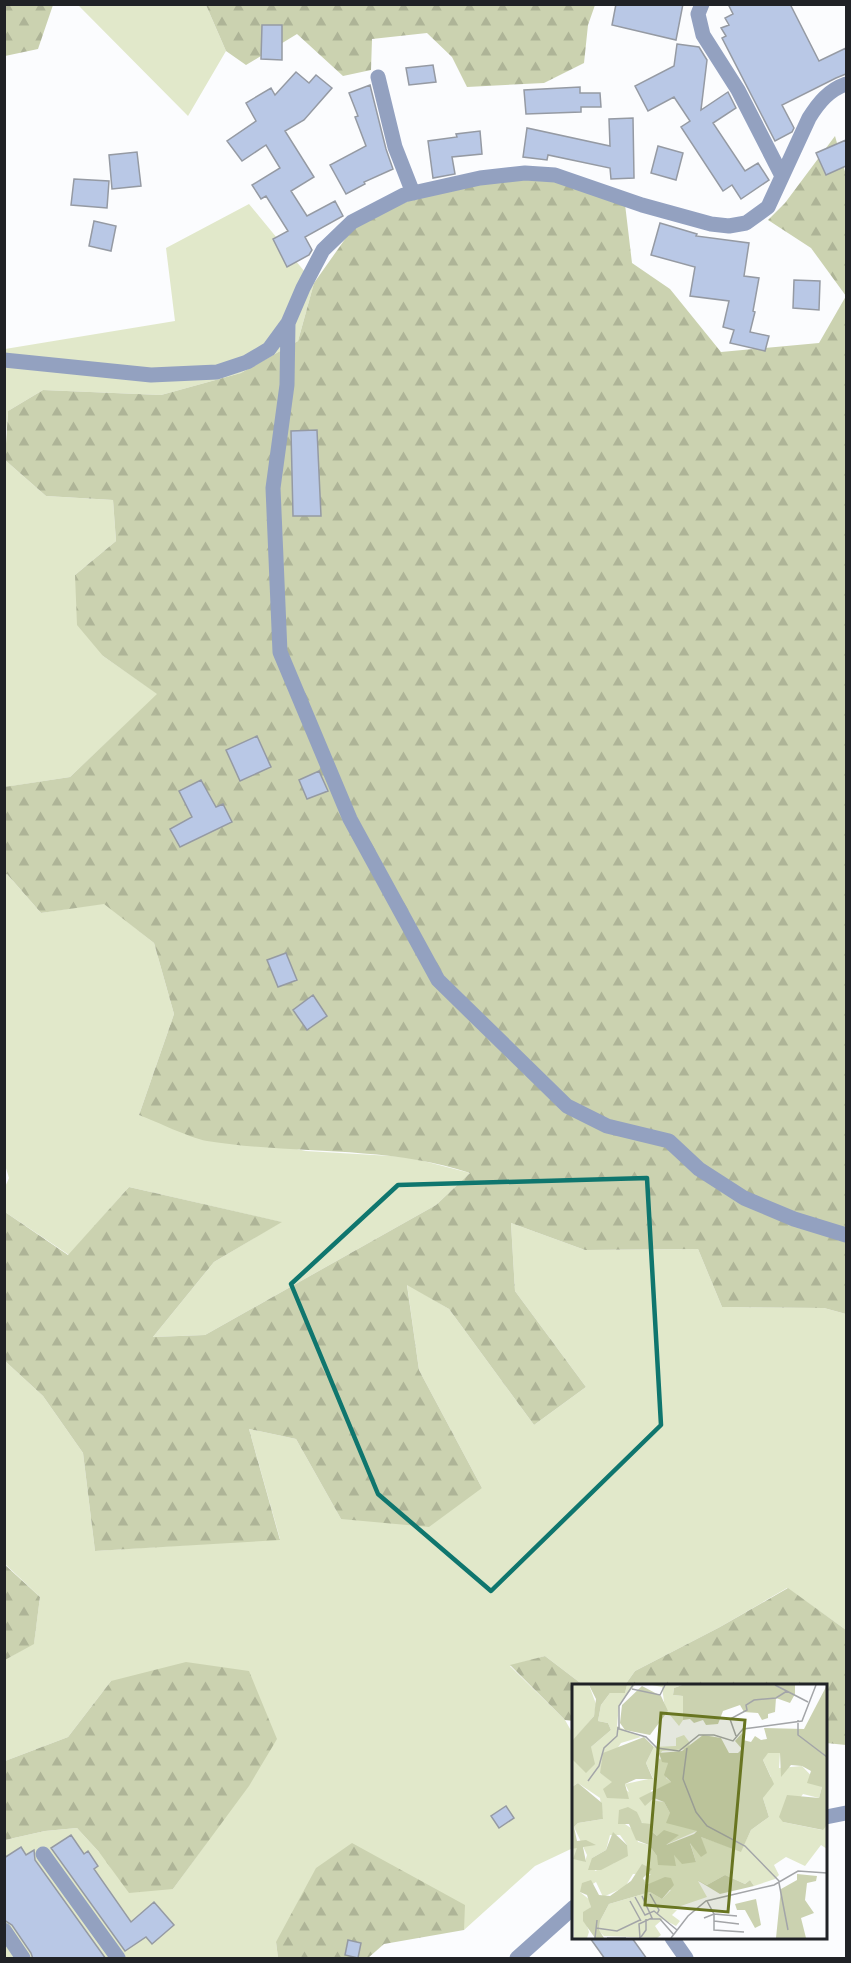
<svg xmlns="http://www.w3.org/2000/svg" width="851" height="1963" viewBox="0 0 851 1963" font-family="'Fira Sans Condensed',sans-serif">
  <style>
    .grass { fill: #e1e8ca }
    .forest { fill: url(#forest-firs) }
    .building { fill: #b9c8e6; stroke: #959aa3; stroke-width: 1.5 }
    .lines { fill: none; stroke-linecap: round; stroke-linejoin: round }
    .minor { stroke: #93a1c0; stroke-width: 15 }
    .marked { fill: none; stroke: #0f766e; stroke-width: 4.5; stroke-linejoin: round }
    .inset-road { fill: none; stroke: #a3a5a8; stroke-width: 1.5 }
    .view { fill: #687521; fill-opacity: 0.15; stroke: #687521; stroke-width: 3 }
    .inset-edge { fill: none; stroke: #202226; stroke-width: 3 }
  </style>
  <defs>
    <pattern id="forest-firs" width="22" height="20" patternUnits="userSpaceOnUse" patternTransform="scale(1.5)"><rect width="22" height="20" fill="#cbd2b0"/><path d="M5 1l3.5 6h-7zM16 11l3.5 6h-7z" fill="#aeb497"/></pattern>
  </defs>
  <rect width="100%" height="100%" fill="#fbfcfe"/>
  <path class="grass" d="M78,5h128l20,46 -38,65z
    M249,204l65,79 -16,58 -57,32 -80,22 -118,-5 -35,21 -3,34v-96l170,-28 -9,-73z
    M5,460l41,36 67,4 3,41 -41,34 28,81 55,38 -88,83 -65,10z
    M7,874l34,39 63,-10 50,40 20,71 -35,101 167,36 102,6 62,16 -34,32 -231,130 -52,2 61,-75 67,-40 -152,-35 -60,68 -64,-43v-25l4,-9 -4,-13 -1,-290z
    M511,1223l74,27 113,-1 24,58 102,1 22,6v316l-59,-42 -67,39 -85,44 -10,14h-42l-38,-29 -35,10 55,54 8,14v114l-38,18 -71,64v-25l-188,37 2,16h-273v-118l40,-9 32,-3 22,24 74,37 32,-44 -94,-164 -43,56 -63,24v-101l29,-17 6,-46 -35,-33v-203l38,35 40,57 12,98 185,-12 -31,-110 47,10 45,80 141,-31 -63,-118 -12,-86 42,25 85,116 52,-38 -71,-96z"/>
  <path class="forest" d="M4,5h49l-15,44 -33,7z
    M206,5h389l-7,20 -4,38 -40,20 -77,4 -15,-30 -25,-24 -55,6 -1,31 -28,6 -46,-42 -51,31 -20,-14z
    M835,136l11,39v1139l-22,-6 -102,-1 -24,-58 -113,1 -74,-27 4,68 71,96 -52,38 -85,-116 -42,-24 12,85 63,118 -53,39 -88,-8 -45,-80 -47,-10 31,111 -185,11 -12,-98 -40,-57 -38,-35v-149l63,43 61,-68 153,35 -68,40 -61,75 52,-2 231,-130 34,-32c-84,-28 -176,-18 -263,-32 -20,-4 -49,-19 -68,-26l35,-101 -20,-71 -50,-39 -63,9 -34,-39 -2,1 -1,-88 66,-10 87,-83 -54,-38 -26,-31 -2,-50 41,-34 -3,-41 -67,-4 -41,-36 3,-49 35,-21 118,5 80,-22 57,-32 16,-58 41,-58 82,-37 97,-13 91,29 7,59 38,26 51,63 98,-9 27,-47 -35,-48 -43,-28 17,-17z
    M4,1564l36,33 -6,47 -29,16z
    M788,1588l58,42v115l-20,-2v-57l-201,-1 10,-14 85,-44z
    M545,1656l38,29 -9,1 -1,35 -8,-1 -55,-55z
    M186,1662l63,9 28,68 -28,47 -76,103 -44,4 -30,-41 -22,-24 -32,3 -40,9v-79l63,-24 43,-56z
    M352,1843l113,62 -1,25 -80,14 -16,14h-90l-2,-16 40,-74z"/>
  <path class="building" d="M616,4h67l-7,36 -64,-15z
    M728,4h62l29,57 27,-13v26l-10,4 -54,27 12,23 -2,4 -17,9 -53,-103 4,-2 -5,-8 8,-3 -4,-7 8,-4z
    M262,25h20v35l-21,-1z
    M677,44l22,3 8,13 -6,50 27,-18 8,16 -23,15 32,48 13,-8 11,17 -28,19 -9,-14 -9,6 -42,-64 9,-6 -16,-24 -26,14 -13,-25 39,-20z
    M433,65l3,17 -27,3 -3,-17z
    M296,72l13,11 7,-8 16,13 -28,32 -19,11 29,46 -23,14 16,25 28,-15 8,15 -38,21 7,13 -3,5 -22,12 -14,-28 15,-8 -22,-35 -5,3 -9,-14 28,-17 -14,-23 -24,16 -15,-20 29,-20 -10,-18 25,-15 4,7z
    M370,85l16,64 7,20 -29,13 1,2 -19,10 -16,-29 36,-19 -11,-29 3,-1 -9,-23z
    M580,87v6h20l1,14h-20v5l-55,2 -2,-24z
    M633,118l1,60 -23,1 -1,-11 -62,-13 -1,5 -24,-3 4,-29 83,18 -1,-27z
    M480,131l2,23 -30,3 3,17 -22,4 -5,-37 29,-4 -1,-3z
    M846,140v26l-20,9 -10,-22z
    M658,146l25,7 -7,27 -25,-7z
    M137,152l4,34 -29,3 -3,-34z
    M74,179l35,2 -2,27 -36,-3z
    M94,221l22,5 -5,25 -22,-5z
    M660,223l37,11 -1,2 53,7 -5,33 15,2 -6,33 2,1 -5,20 19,4 -4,15 -35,-8 4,-13 -11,-3 6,-26 -39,-5 5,-29 -44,-12z
    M794,280l26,1 -1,29 -26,-2z
    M317,430l4,86h-28l-2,-85z
    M257,736l14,31 -31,14 -14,-31z
    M319,771l9,20 -21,8 -8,-19z
    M201,780l15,27 7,-3 9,18 -52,25 -10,-18 22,-12 -13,-26z
    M286,953l11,27 -19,7 -11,-27z
    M313,995l14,21 -20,14 -14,-20z
    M506,1806l8,12 -15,10 -8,-12z
    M71,1835l13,19 4,-3 10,15 -4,3 37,53 23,-20 20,23 -22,19 -6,-7 -21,14 -74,-103z
    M21,1847l5,8 8,-5 1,10 71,99h-73l-2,-6 -19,-28 -8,-5v-62z
    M590,1938h42l15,21h-42z
    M348,1940l13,3 -3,15 -13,-3z"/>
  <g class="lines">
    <path class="minor" d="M702,4l-4,10 5,21 35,55 44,86
      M378,77l17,70 18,46
      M288,323l-1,62 -14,103 7,164 70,167 88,161 129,126 40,20 62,15 30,28 45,29 50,21 52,16
      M4,360l147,15 66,-3 30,-10 22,-13 19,-26 15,-35 20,-38 29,-28 52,-27 76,-17 45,-5 30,2 87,30 69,19 18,2 17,-3 22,-16 41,-89c10,-16 20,-28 37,-34
      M826,1817l20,-4
      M43,1854l75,104
      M4,1930l19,28
      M672,1938l14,20
      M517,1958l57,-51"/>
  </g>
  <path class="marked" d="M647,1178l14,247 -170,166 -113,-97 -87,-210 107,-99z"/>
  <g transform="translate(572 1684)">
    <rect width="255" height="255" fill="#fbfcfe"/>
    <path d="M0,1h17l7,19 -2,12 -21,25zM55,1h8l-16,20 -2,21 24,11 -20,6 -21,30 29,19 -4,-8 28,-6 -7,-15 8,-16 22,-1v-8l8,-3 6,8 -2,6 -26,2 -4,7 10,5 -2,15 5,4 -9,7 -11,1 -1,10 14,2 6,11 27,18 -32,14 13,-10 -21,1 -19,-17 -1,-7 -12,12 9,6 4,12 11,3 8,11 17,-1 22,7 -6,-20 12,14 -1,-19 40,14 10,-21 18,-13 -6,-19 8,-21 -8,-17 4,-7h13l-1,15 23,-2 20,21 -3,11 -16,-4 -20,28 39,8 5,-5v24l-6,-4 -16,21 -19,-9 -12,8 5,10 -4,4 -21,7 -4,-6 -5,4 -20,-9 -18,10 -9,-4 9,16 -35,12 5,1 -5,5 8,6 -4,5 -13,-7 -8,7 6,9 -4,3 -53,-2 -5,-5 1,-10 9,-17 41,-12 12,7 9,-9 -29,-8 9,-8h-18l-8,13 -22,10 -7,-15 -16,10 10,8 1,7 -8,6 6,19 -2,6h-13l-2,-89 5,-2 8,15 2,-7 -13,-28 4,-4 25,-4 -3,-21 -22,-15 -6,4v-28l19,-5v-7l20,-17 -3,-7 -10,-2 3,-16 9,-12h15zM38,151h10l7,10 -13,18 -19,8 -3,-13 14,-8zM80,1h30l-8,3 -1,7 10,1v24l-4,6 -14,-17 -3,-22z" fill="#e1e8ca" fill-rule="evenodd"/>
    <path d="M17,1h38l-2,8h-15l-9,12 -3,16 10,2 3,7 -20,17 4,17 -9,9 -14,-14v-18l22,-25 2,-17zM110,1h113v9l-5,9 -14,-5 -1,14 -7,2v4l-6,2 -4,-7 -14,-1 -4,-7 -17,6 -5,13 -12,1 -3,-5 -9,3 -4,-4 -7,1v-24l-10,-1 1,-7zM255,1v140l-4,5 -40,-8 -4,-5 8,-22 32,3 3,-11 -15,-4 4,-12 -9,-5 -11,-1 -10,12 -1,-24h-12l-5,7 11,24 -11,14 6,19 -18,13 -10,22 -40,-15 6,16 -6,4 -11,-14 6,19 -14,2 -8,-9 2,11 -18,-1 -1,-9 -8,-11 -13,-5 -7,-16h-11l1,-14 9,-3 9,5 5,11 9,1v7l6,5 7,-6 15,5 -13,10 28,-11 3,-3 -31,-8 4,-10 -6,-11 -10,-4 -9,8 -6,-8 32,-16 -7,-7 4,-12 -6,-1 -3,-9 23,-2 21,-16 18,3 8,15h9l4,-4 -7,-8 7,-8 1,7 8,2 4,-6 6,4 6,-1 -3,-11 40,1zM70,2l19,10 7,15 -18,24 -25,-5 -5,-7 2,-18zM72,53l10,10 -8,16 7,16h-17l-11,5 4,15 -22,-1 -4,-9 9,-7 -12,-9 3,-20zM6,99l24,20 1,16 -25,4 -4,4 3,14 9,-1 10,5 -13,2 3,15 -13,-3 4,-11 -5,1v-62zM41,148l14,13 1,11 -27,14h-13l4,-12 14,-8zM70,180l10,5 -9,9 3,7 19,-8 6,1 3,7 -12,14 -12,-7 -41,12 -9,17 -1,9 5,8h-9l-12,-17v-9l8,-5 -4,-12 -7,-3 2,-9 9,-3 8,15 11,1 21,-15zM225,190l20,2 -1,5 -9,2 -2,17 9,13 -13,5 5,20h-30l5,-49 16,-9zM153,191l20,9 5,-4 4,6 -34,8 -23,-14 10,5zM184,215l5,26 -6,3 -10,-18h-8l-2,-6z" fill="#cbd2b0"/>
    <path class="inset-road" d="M61,1l-14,21v23l27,8 11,11 22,3 20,-16h15l19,6 10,-12 59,-8 14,-36M203,1l33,17M60,5l28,6 5,-10M226,36v15l29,22M164,52l-6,-17 17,-9 -1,-5 8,-5 22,-2 11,-7M115,64l-4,31 13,33 11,14 38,20 35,36M16,97l11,-15 5,-18 13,-12 1,-9M207,199l9,47M78,210l9,16 -2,4M63,213l10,18 9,-4 23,19M58,217l11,20M135,217l7,13 23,2M132,234l10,-4v16l30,2M78,235h10l14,16M142,237l25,3M24,244l21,3 23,-11M69,253l5,-7v-11M23,254l2,-18M35,254h19M68,254l-1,-14 13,-6 -10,-22M99,254l17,-22 18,-15 68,-16 24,-14 29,2"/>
    <path class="view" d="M89,29l84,7 -17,192 -83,-7z"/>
    <rect width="255" height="255" class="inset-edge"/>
  </g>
  <rect width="851" height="1963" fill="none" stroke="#202226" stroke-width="12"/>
</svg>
